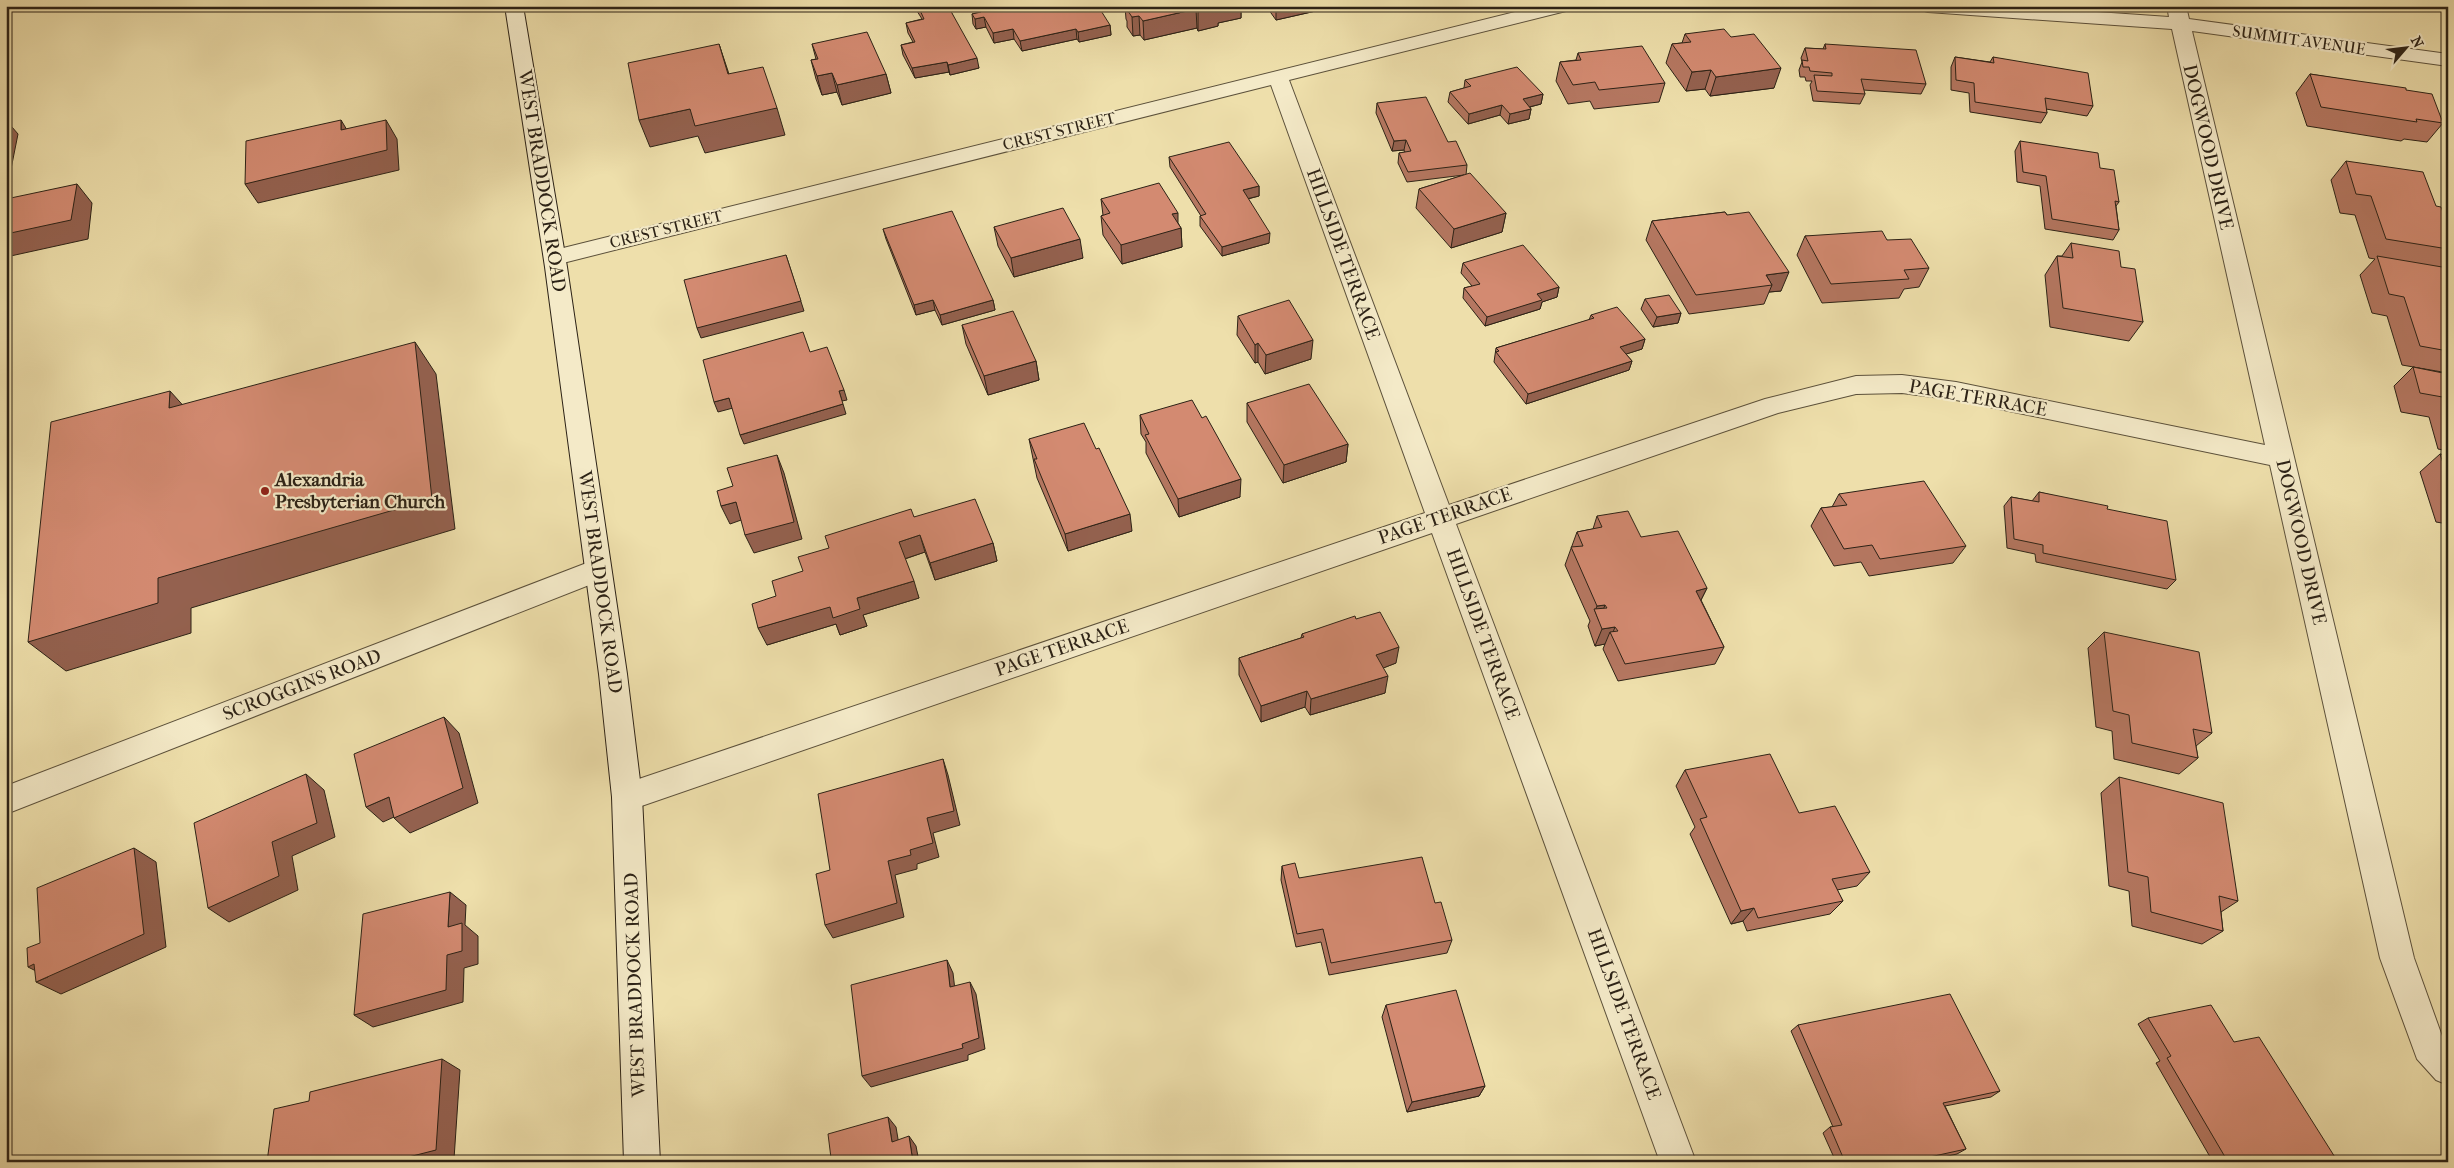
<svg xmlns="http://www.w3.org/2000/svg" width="2454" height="1168" viewBox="0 0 2454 1168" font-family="'IM FELL French Canon',serif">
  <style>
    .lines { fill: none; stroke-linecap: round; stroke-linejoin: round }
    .minor-casing { stroke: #5c513b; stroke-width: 2 }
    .secondary-casing { stroke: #2c2216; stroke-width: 2 }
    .minor { fill: #f4eac8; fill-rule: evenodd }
    .secondary { fill: #f4eac8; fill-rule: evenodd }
    .wall { fill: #b57761; stroke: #2c2216 }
    .shaded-wall { fill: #94614f; stroke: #2c2216 }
    .building { fill: #d38a71; stroke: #2c2216 }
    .poi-dot { fill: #8f2418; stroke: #f4eac8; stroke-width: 2 }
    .labels { text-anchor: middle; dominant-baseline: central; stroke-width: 4.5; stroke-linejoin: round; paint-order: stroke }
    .far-street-label { font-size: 16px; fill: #2c2216; stroke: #f4eac8 }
    .street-label { font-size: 19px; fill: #2c2216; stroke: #f4eac8 }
    .poi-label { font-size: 19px; font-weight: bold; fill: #2c2216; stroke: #f4eac8; text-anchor: start }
  </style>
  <rect width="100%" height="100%" fill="#eedfab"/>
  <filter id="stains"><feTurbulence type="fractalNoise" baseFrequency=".004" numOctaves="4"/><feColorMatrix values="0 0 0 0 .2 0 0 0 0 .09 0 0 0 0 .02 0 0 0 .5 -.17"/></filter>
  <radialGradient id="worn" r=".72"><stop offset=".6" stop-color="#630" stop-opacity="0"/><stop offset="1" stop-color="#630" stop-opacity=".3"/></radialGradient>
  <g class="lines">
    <defs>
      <path id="minor" d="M1539,6h33l-2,4 -281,70 160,425 316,-106 91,-23 46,-1 54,7 309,63 -93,-416 -244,-17 -7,-2 -2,-4h92l158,11 -2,-11h19l3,13 259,35v12l-256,-35 222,927 28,78 6,6v43l-12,-5 -19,-21 -37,-101 -110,-493 -314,-65 -54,-7 -46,1 -78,19 -322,111 240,638h-36l-228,-629 -805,278 -11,-4 -4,-10 4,-10 11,-4 798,-270 -154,-428 -716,180 -8,-3 -3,-5 3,-5z
        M597,559l10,3 4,8 -4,8 -601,236v-28z"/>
      <path id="secondary" d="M505,6h18l44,261 60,407 15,123 18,365h-36l-12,-365 -13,-123 -54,-407z"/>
    </defs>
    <use href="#minor" class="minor-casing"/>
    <use href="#secondary" class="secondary-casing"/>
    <use href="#minor" class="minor"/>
    <use href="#secondary" class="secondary"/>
  </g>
  <path class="wall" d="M916,6h32l31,62 -29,7 -1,-3 -34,6 -12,-23 -2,-10 12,-3 -5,-9 -2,-10 16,-4 -5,-8z
    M1125,6h116v12l-23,5v3l-20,5 -1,-3 -53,12 -4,-5 -7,1 -6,-9v-6l-1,-2z
    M1266,6h63v2l-53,12z
    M2357,6h26l-3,4z
    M979,9l131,16 1,10 -32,7 -2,-3 -55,12 -8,-12 -20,4 -8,-16 -10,2 -3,-5 -1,-10 8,-2z
    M1685,34l46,3 43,51 -64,8 -5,-7 -19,2 -20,-28 6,-19 10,-1z
    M812,44l74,30 5,19 -49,12 -5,-13 -15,3 -6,-16 -5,-19 5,-1z
    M1825,44l101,40 -5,10 -58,-4 2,4 -5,10 -47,-3 -3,-16 2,-4h-6l-1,-4h-5l-1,-7 3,-8 -1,-4 4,-10 18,1z
    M1578,53l87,30 -6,19 -65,7 -4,-8 -22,3 -12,-23 4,-19 16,-2z
    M1955,57l35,5 3,-5 100,49 -6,10 -41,-7 1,4 -6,10 -71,-11 -1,-19 -18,-3v-23z
    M2310,74l96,16 37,33 -16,19 -23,-3 -3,2 -94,-15 -11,-33z
    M1465,80l78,14 -2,10 -11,3 1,2 -2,10 -21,5 -8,-9 -32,9 -20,-22 2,-10 14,-4z
    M1377,103l71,39 19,23 -1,10 40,38 -4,19 -51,16 -35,-40 3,-19 45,-14 -57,7 -9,-19 1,-10 6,-1 -1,-2 -12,1 -16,-38z
    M2020,141l80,27 19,34 -3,4 3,24 -6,10 -68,-11 -5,-43 -23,-4 -2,-31z
    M1169,157l90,29v10l-11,3 21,44 -47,13 -22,-30v-10h1l-31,-49z
    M2346,161l102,88v12l-6,6 6,1v105l-46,-8 -15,-49 -15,-3 -12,-38 15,-16 -6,-1 -14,-43 -15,-2 -9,-33z
    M1101,199l77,24 3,5 1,19 -60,17 -19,-29 -2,-19 2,-1z
    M1725,212l56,79 -12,1 -5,12 -75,10 -43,-74 6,-19z
    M994,227l89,31 -69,19 -16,-31z
    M883,229l110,71 2,10 -53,15 -7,-15 -19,5 -30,-76z
    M1805,236l82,4 42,28 -10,19 -15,2 -5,9 -77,5 -25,-48z
    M2071,243l50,24 22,55 -14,19 -79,-14 -5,-52 12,-19h5z
    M1463,263l96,24 -2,10 -15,5 -2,7 -55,17 -22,-28 1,-10 8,-2 -11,-13z
    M1645,299l36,14 -3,10 -25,4 -12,-18z
    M1591,315l54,24 -3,10 -16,5 6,7 -3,9 -103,34 -32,-42 2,-14 93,-28z
    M1238,316l73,43 -46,15 -7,-12 -3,1 -18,-28z
    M962,325l74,36 3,19 -51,15 -22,-51z
    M2413,367l35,7v77l-10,-2 -9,-32 -28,-5 -7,-26z
    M1247,403l101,41 -2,18 -63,21 -36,-61z
    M1140,415l62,3 38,79 -61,20 -33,-64v-11l-5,-8z
    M1029,439l103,92 -64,20 -31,-73z
    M2440,454l8,2v68l-12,-2 -16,-50z
    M2039,492l68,17 69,71 -9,9 -131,-27 -1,-8 -28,-6 -3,-42 7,-9 21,4z
    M1839,494l127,52 -13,17 -84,13 -8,-14 -27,4 -23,-40 10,-18 11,-1z
    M1597,516l44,21 66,51 -6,12 23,47 -9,17 -97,17 -15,-32 2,-5 -10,2 -7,-20 2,-5 -25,-56 12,-33 16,-3z
    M914,517l79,26 4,18 -62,19 -10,-28 -20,7 14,39 -56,17 4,11 -27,9 -4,-11 -69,21 9,-49 27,-25z
    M1356,619l40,44 -13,5 2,25 -75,22 -5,-8 -44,15 -22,-47v-17l62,-20 1,-4z
    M2104,632l108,101 -16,13 2,12 -19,16 -65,-15 -2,-28 -16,-4 -8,-79z
    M1685,770l114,43 71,59 -13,14 -20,4 6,11 -13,13 -83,17 -4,-10 -12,3 -41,-90 5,-7 -19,-41z
    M2119,777l119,124 -17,11 2,19 -21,13 -70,-18 -3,-35 -20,-5 -8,-93z
    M1282,866l17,12 153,62 -5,13 -118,22 -8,-33 -25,5 -15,-67z
    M1386,1005l99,81 -6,10 -72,16 -25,-95z
    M2148,1018l86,24 104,120h-125l-57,-99 4,-2 -22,-37z
    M1798,1025l202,66 -9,6 -46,9 21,43 -9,5 -36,8h-85l-13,-29 7,-6h3l-42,-96z"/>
  <path class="shaded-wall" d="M1216,6h25v12l-23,5v3l-20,5v-19z
    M1276,6h53v2l-53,12z
    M1196,9l1,19 -53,12 -1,-19z
    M1139,16l1,19 -7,1 -1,-19z
    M984,17l2,10 -10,2 -1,-10z
    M1110,25l1,10 -32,7 -1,-10z
    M1013,29l1,10 -20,4 -1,-10z
    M1076,29l1,10 -55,12 -2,-10z
    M719,44l9,27 9,30 -9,-27z
    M977,58l2,10 -29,7 -2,-10z
    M947,62l2,10 -34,6 -3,-10z
    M1781,68l-7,20 -64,8 6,-19z
    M1711,70l-6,19 -19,2 6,-19z
    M832,73l5,19 -15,3 -5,-19z
    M886,74l5,19 -49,12 -5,-20z
    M1543,94l-2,10 -20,5 2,-10z
    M1502,105l-2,10 -32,9 1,-10z
    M777,108l8,27 -80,18 -7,-17 -48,11 -11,-27 51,-11z
    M1531,109l-2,10 -21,5 2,-10z
    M6,120l12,14 -9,45 -3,1z
    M341,120l12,20 -12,-10z
    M386,120l11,19 2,31 -141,33 -13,-19z
    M1406,140l-2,10 -12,1 2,-10z
    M77,184l15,19 -4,36 -82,18v-23z
    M1259,186v10l-17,4 1,-10z
    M1178,213v15h3l1,19 -60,17 -1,-19 51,-31z
    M1506,213l-4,19 -51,16 3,-19z
    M1270,233l-1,10 -47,13v-9z
    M1080,239l3,19 -69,19 -3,-19z
    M786,255l18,56 -103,27 -4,-10z
    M1789,272l-8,19 -12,1 3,-7 -6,-10z
    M1559,287l-2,10 -15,5 -2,7 -55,17 2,-9 50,-23z
    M933,300l2,10 -19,5 -2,-10z
    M993,300l2,10 -53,15 -2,-10z
    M1681,313l-3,10 -25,4 4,-10z
    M1645,339l-3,10 -25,8 3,-10z
    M1313,340l-2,19 -46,15 1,-19z
    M415,342l21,32 19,155 -264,79v25l-125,38 -38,-29 130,-64z
    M1258,343v19l-3,1v-18z
    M1036,361l3,19 -51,15 -4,-19z
    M1632,361l-3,9 -103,34 2,-10z
    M844,390l3,10 -5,1 -3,-10z
    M170,391l28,31 -29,-14z
    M729,398l4,10 -15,4 -4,-10z
    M843,404l3,10 -102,30 -4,-9z
    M1348,444l-2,18 -63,21 1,-18z
    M777,455l7,18 18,66 -48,14 -9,-18z
    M1241,479l-1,18 -61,20 -1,-18z
    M736,502l8,17 -14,5 -9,-18z
    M1130,514l2,17 -64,20 -3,-17z
    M920,535l5,17 -21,7 -5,-17z
    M993,543l4,18 -62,19 -5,-17z
    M914,581l5,17 -56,17 4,11 -27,9 -4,-11 -69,21 -9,-17z
    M1707,588l-9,18 -2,-15z
    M1605,605l-6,16 -4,-10 2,-5z
    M1615,627l-3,8 -2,-3 -5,12 -10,2 7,-17z
    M1399,647l-3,16 -23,9 3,-17z
    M1388,676l-3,17 -75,22 1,-16z
    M1307,691l-2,16 -44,15v-16z
    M444,717l15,16 19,70 -68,30 -16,-15z
    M943,759l5,16 12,50 -27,8 6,24 -22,7v5l-22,6 9,42 -71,21 -8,-13 63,-64 22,-11 17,-32z
    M306,774l18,16 11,47 -43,19 6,34 -69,32 -21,-14 64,-66z
    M389,797l16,15 -22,10 -17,-15z
    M134,848l22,14 10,85 -105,47 -25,-12 12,-5 -20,-10z
    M450,892l16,13 -1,20 13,11v28l-14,4 -1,34 -90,25 -19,-12 94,-88z
    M1754,908l-11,13 -12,3 10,-13z
    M947,960l6,13 3,26 -6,-12z
    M970,982l6,12 9,55 -17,6v5l-97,27 -9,-11 100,-32z
    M442,1059l18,11 -6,89 -10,3h-55z
    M1485,1086l-6,10 -72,16 5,-10z
    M888,1117l8,10 4,24 -8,-9z
    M909,1136l7,10 3,16h-6z"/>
  <path class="building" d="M918,6h30l29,52 -29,7 -1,-3 -35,6 -11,-23 14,-3 -9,-19 18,-4z
    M991,6h107l12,19 -32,7 -2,-3 -56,12 -7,-12 -20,4 -9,-16 -9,2 -3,-5 9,-2 -2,-3z
    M1128,6h89l1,1 -20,5 -2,-3 -53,12 -4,-5 -7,1 -6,-9 3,-1z
    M1724,29l7,8 23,-3 27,34 -65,9 -5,-7 -19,2 -20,-28 19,-2 -6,-8z
    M867,32l19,42 -49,11 -5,-12 -15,3 -6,-16 7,-1 -6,-15z
    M719,44l9,30 35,-7 14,41 -82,18 -5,-17 -51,11 -11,-57z
    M1825,44l91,6 10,34 -65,-5 4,15 -48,-3 -3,-16 18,1v-3l-22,-2 -1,-4h-6l-1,-7 6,1 -3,-13 21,1z
    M1642,46l23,37 -66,7 -4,-8 -22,3 -13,-23 21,-2 -3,-7z
    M1955,57l39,6 -1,-6 95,16 5,33 -48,-8 2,15 -72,-11 -1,-19 -18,-3z
    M1517,67l26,27 -20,5 8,10 -21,5 -8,-9 -33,9 -19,-22 21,-6 -6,-6z
    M2310,74l96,14v2l26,4 11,29 -27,-4 1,3 -96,-15z
    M1426,97l22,45 8,-1 11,24 -59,7 -9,-19 12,-2 -5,-11 -12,1 -17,-38z
    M341,120v10l45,-10 1,30 -142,34 1,-43z
    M2020,141l78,12 2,15 14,2 5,32 -4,-1 4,29 -67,-11 -6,-43 -23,-4z
    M1229,142l30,44 -16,4 27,43 -48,14 -22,-31 6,-2 -37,-57z
    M2346,161l77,11 13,34 5,1 7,18v24l-62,-10 -15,-43 -15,-2z
    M1470,173l36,40 -52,16 -35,-40z
    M1159,183l19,30 -6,1 9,14 -60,17 -20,-29 9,-3 -9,-14z
    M77,184l-6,36 -65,14v-35z
    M1063,208l17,31 -69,19 -17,-31z
    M952,211l41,89 -53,15 -7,-15 -19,5 -31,-76z
    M1725,212l2,3 22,-3 40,60 -23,3 6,10 -76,10 -44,-74z
    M1882,231l5,9 24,-1 18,29 -25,2 5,9 -78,5 -26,-48z
    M2071,243l48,8 2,16 14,2 8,53 -80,-14 -6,-52 16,2z
    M1523,245l36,42 -22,7 5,6 -55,17 -23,-29 16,-4 -17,-21z
    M786,255l15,46 -104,27 -13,-48z
    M2377,256l71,12v83l-28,-5 -16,-49 -15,-3z
    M1669,295l12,18 -24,4 -12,-18z
    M1289,300l24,40 -47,15 -8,-12 -3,2 -17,-29z
    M1617,307l28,32 -25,8 12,14 -104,33 -32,-42 3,-1 -3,-3 98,-30 -3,-3z
    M1013,311l23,50 -52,15 -22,-51z
    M803,332l7,20 17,-5 17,43 -5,1 4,13 -103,31 -11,-37 -15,4 -11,-42z
    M415,342l17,157 -274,79v25l-130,39 23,-220 119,-31 -1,17z
    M2413,367l35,7v24l-28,-5z
    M1309,384l39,60 -64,21 -37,-62z
    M1192,400l10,18 4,-2 35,63 -63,20 -33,-64 4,-1 -9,-19z
    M1084,423l12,26 3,-1 31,66 -65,20 -31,-75h3l-8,-20z
    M2440,454l8,2v22z
    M777,455l17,67 -49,13 -9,-33 -15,4 -4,-15 16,-5 -6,-18z
    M1924,481l42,65 -86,13 -8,-14 -28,4 -23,-41 26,-3 -8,-11z
    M2039,492l69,14 -1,3 60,12 9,59 -133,-27v-8l-29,-6 -3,-42 28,5z
    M975,499l18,44 -63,20 -10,-28 -21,7 15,39 -57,17 3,11 -27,9 -3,-11 -72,21 -6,-24 24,-8 -4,-15 31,-10 -5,-14 31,-9 -4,-12 86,-27 3,8z
    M1628,511l13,26 37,-6 29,57 -11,3 28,56 -99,17 -15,-32 8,-1 -3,-4 -13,2 -8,-20 13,-1 -2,-3 -8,1 -26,-59 12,-1 -6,-14 25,-5 -5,-11z
    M1380,612l19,35 -23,8 12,21 -77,23 -4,-8 -46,15 -22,-48 65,-21 -2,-3 53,-18 1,3z
    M2104,632l95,20 13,81 -19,-4 5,29 -66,-15 -3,-28 -16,-4z
    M444,717l19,71 -69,30 -5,-21 -23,10 -12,-53z
    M1770,754l29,59 36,-7 35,66 -38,7 11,22 -85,17 -4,-10 -13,3 -41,-92 7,-2 -22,-47z
    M943,759l11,52 -27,7 6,25 -23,7 1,5 -23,6 9,42 -72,22 -9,-51 14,-4 -12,-76z
    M306,774l11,49 -45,19 7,34 -71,32 -14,-85z
    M2119,777l104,26 15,98 -19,-5 4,35 -72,-19 -3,-35 -20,-5z
    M134,848l10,86 -108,48 -2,-18 -6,3 -1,-19 13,-5 -3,-55z
    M1422,857l13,46 6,-1 11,38 -121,23 -8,-34 -26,5 -15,-68 13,-3 4,15z
    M450,892l-2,35 14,-4v28l-15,4 -1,35 -92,25 9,-101z
    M947,960l3,27 20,-5 9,56 -17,6 1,4 -101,28 -11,-91z
    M1456,990l29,96 -73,16 -26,-97z
    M1950,994l50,97 -57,12 23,46 -59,13h-62l-15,-35 12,-2 -44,-100z
    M2211,1005l23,37 25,-5 79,125h-110l-61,-104 4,-2 -23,-38z
    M442,1059l-6,91 -47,12h-122l7,-53 35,-8 1,-9z
    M888,1117l4,25 17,-6 4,26h-93l11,-4 -3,-24z"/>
  <circle class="poi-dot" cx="265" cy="491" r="5"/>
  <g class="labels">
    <g class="far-street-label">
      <text transform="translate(2299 40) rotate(8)">SUMMIT AVENUE</text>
      <text transform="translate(1059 131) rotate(-14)">CREST STREET</text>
      <text transform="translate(666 229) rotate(-14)">CREST STREET</text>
    </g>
    <g class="street-label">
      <text transform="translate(2208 147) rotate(77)">DOGWOOD DRIVE</text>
      <text transform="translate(542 181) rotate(81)">WEST BRADDOCK ROAD</text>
      <text transform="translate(1343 254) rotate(70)">HILLSIDE TERRACE</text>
      <text transform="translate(1978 398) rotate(10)">PAGE TERRACE</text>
      <text transform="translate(1445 516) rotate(-19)">PAGE TERRACE</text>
      <text transform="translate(2301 542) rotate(77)">DOGWOOD DRIVE</text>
      <text transform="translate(600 582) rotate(82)">WEST BRADDOCK ROAD</text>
      <text transform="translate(1483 634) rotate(70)">HILLSIDE TERRACE</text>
      <text transform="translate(1062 648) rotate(-19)">PAGE TERRACE</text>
      <text transform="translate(302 685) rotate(-21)">SCROGGINS ROAD</text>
      <text transform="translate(635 985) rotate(-92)">WEST BRADDOCK ROAD</text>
      <text transform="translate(1624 1014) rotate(70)">HILLSIDE TERRACE</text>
    </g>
    <g class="poi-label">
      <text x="275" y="480">Alexandria<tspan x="275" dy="22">Presbyterian Church</tspan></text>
    </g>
  </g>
  <rect width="2454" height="1168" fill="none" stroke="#eedfab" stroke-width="25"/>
  <rect x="8" y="8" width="2439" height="1153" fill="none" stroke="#2c2216" stroke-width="2.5"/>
  <rect x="12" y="12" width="2429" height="1143" fill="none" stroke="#2c2216"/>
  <g transform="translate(2406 48) rotate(62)" stroke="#f4eac8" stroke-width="4" paint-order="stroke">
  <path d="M0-4L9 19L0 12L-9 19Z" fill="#2c2216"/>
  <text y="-8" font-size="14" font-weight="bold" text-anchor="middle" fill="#2c2216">N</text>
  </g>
  <rect width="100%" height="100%" filter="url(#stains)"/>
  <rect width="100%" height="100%" fill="url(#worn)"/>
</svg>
